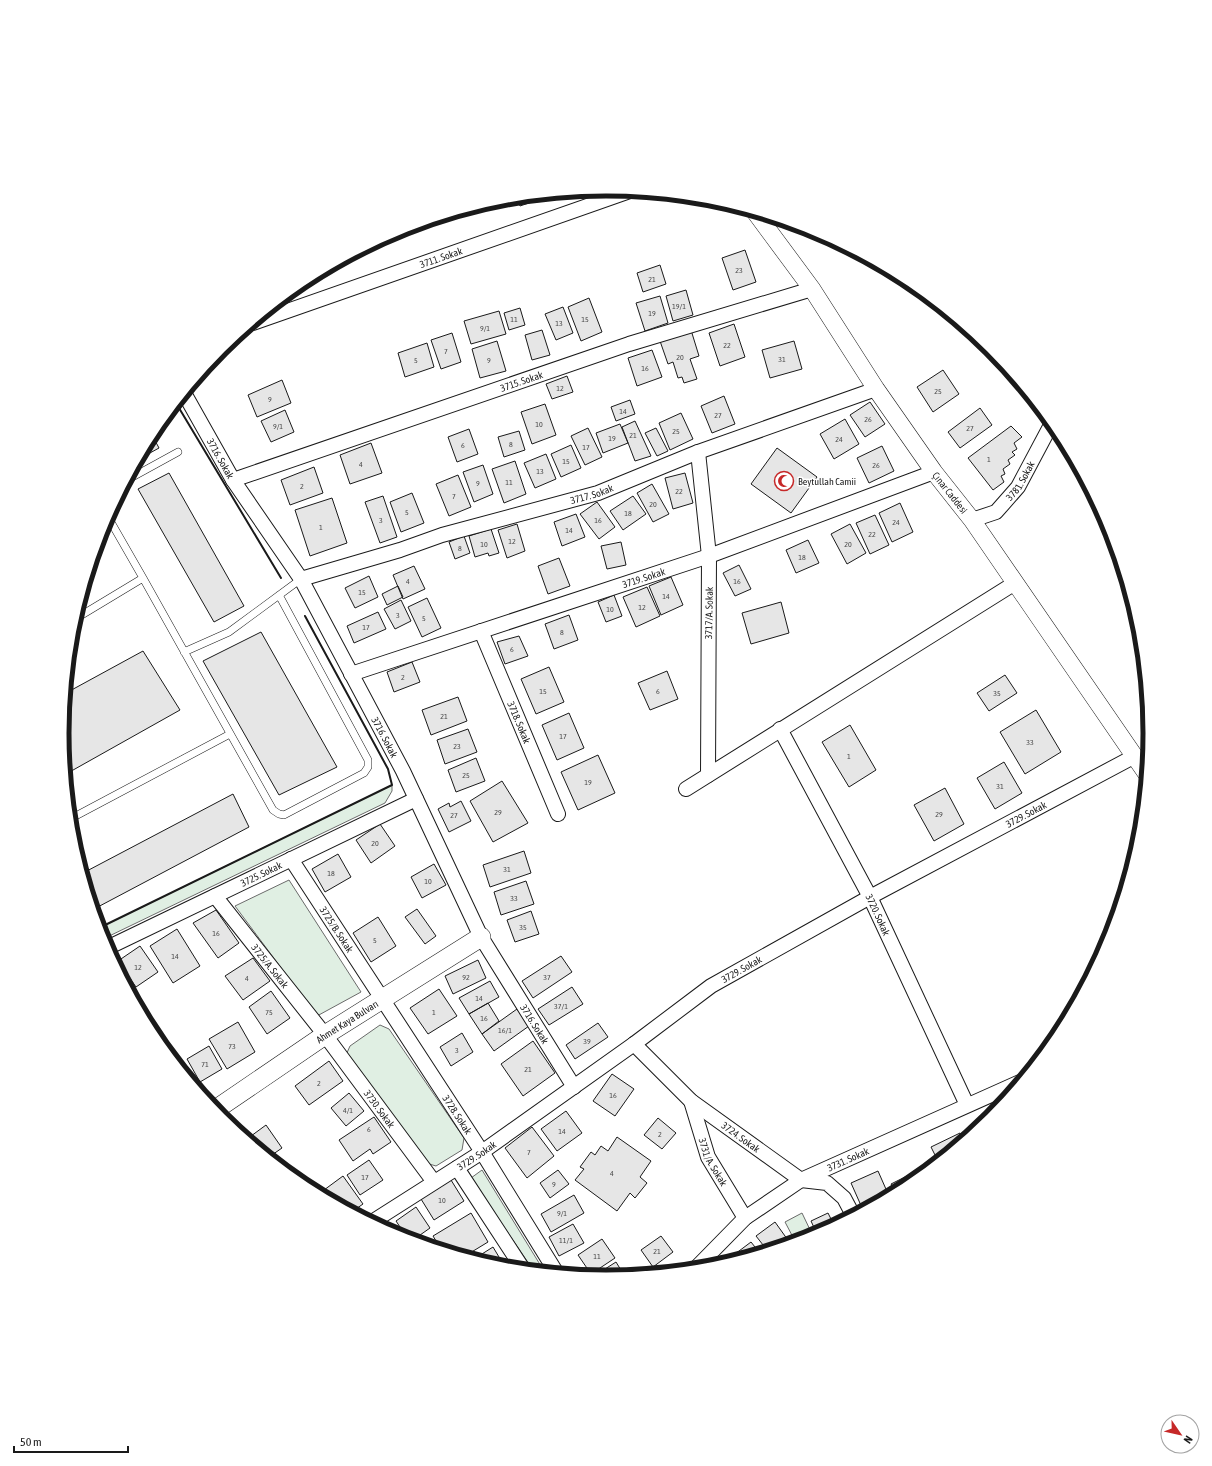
<svg xmlns="http://www.w3.org/2000/svg" width="1212" height="1466" viewBox="0 0 1212 1466" font-family="'Asap Condensed',sans-serif">
  <style>
    .green { fill: #e0efe3; stroke: #6a6a6a }
    .building { fill: #e6e6e6; stroke: #1a1a1a }
    .lines { fill: none; stroke-linecap: round; stroke-linejoin: round }
    .service-casing { stroke: #1a1a1a; stroke-width: 8 }
    .minor-casing { stroke: #1a1a1a; stroke-width: 16 }
    .tertiary-casing { stroke: #1a1a1a; stroke-width: 18 }
    .secondary-casing { stroke: #1a1a1a; stroke-width: 20 }
    .service { stroke: #fff; stroke-width: 7 }
    .minor { stroke: #fff; stroke-width: 14 }
    .tertiary { stroke: #fff; stroke-width: 17 }
    .secondary { stroke: #fff; stroke-width: 19 }
    .wall { stroke: #1a1a1a; stroke-width: 2 }
    .labels { text-anchor: middle; dominant-baseline: central; stroke-width: 3; stroke-linejoin: round; paint-order: stroke }
    .number-label { font-size: 8px; fill: #4d4d4d }
    .street-label { font-size: 10px; fill: #1a1a1a; stroke: #fff }
    .poi-label { font-size: 10px; fill: #1a1a1a; stroke: #fff; text-anchor: start }
    .rim { fill: none; stroke: #1a1a1a; stroke-width: 5 }
  </style>
  <rect width="100%" height="100%" fill="#fff"/>
  <path class="green" d="M392,785v6l-7,12 -282,136 -4,-11z
    M289,880l72,112 -44,24 -82,-110z
    M380,1025l9,4 75,109 -2,12 -26,16 -10,-3 -80,-108 4,-9z
    M482,1170l62,101 -11,-1 -62,-92z
    M802,1213l11,23 -18,5 -10,-19z"/>
  <path class="building" d="M555,194l-35,12 -3,-7 -7,2 -1,-2z
    M745,250l11,32 -23,8 -11,-32z
    M660,265l6,19 -23,8 -6,-19z
    M686,290l7,25 -20,6 -7,-25z
    M660,296l8,27 -23,8 -9,-28z
    M589,298l13,34 -21,9 -13,-34z
    M563,307l10,26 -17,7 -11,-26z
    M520,308l5,17 -16,5 -5,-17z
    M499,311l7,23 -35,10 -7,-23z
    M734,324l11,33 -25,9 -11,-33z
    M542,330l8,25 -18,5 -7,-25z
    M691,330l8,26 -9,3 7,20 -13,4 -2,-6 -4,1 -5,-16 -5,2 -8,-23z
    M452,333l9,29 -20,7 -10,-29z
    M497,341l9,30 -26,7 -8,-29z
    M794,341l8,28 -32,9 -8,-28z
    M427,343l7,24 -29,10 -7,-24z
    M652,350l10,27 -25,9 -9,-28z
    M943,370l16,24 -26,18 -16,-25z
    M567,376l6,16 -21,7 -6,-15z
    M282,380l9,23 -34,14 -9,-22z
    M724,396l11,28 -23,9 -11,-27z
    M630,400l5,14 -19,7 -5,-14z
    M870,402l15,22 -20,13 -15,-22z
    M545,404l11,31 -24,9 -11,-32z
    M980,408l12,17 -32,23 -12,-16z
    M285,410l9,22 -23,10 -10,-21z
    M681,413l12,26 -23,11 -11,-27z
    M845,419l14,25 -25,15 -14,-25z
    M635,421l16,35 -16,5 -13,-34z
    M620,424l8,19 -25,10 -7,-20z
    M1011,426l11,11 -8,6 3,6 -5,3 3,3 -7,5 2,4 -7,5 2,5 -4,2 3,6 -11,8 -25,-32z
    M588,428l14,29 -17,8 -14,-29z
    M656,428l12,23 -11,5 -12,-23z
    M469,429l9,25 -21,8 -9,-25z
    M519,431l6,19 -21,7 -6,-20z
    M152,435l7,13 -20,11z
    M371,443l11,30 -32,11 -10,-29z
    M571,445l10,23 -20,9 -10,-23z
    M882,446l12,25 -25,12 -12,-25z
    M777,448l40,29 -26,36 -40,-29z
    M546,454l10,25 -21,9 -11,-25z
    M515,461l11,33 -22,9 -12,-34z
    M483,465l10,29 -19,8 -11,-30z
    M314,467l9,26 -33,12 -9,-25z
    M169,473l75,133 -30,16 -76,-133z
    M685,473l8,30 -20,6 -8,-31z
    M458,475l13,32 -22,9 -13,-32z
    M652,484l17,30 -16,8 -16,-29z
    M412,493l12,30 -23,9 -11,-30z
    M383,496l14,41 -17,6 -15,-41z
    M633,496l13,18 -23,16 -13,-19z
    M332,498l15,45 -37,13 -15,-46z
    M597,502l18,25 -16,12 -19,-25z
    M900,503l13,29 -21,10 -13,-29z
    M576,514l9,23 -23,9 -8,-24z
    M875,515l14,30 -19,9 -14,-31z
    M517,524l8,27 -18,7 -9,-28z
    M850,524l16,29 -19,11 -16,-30z
    M491,529l8,24 -10,3 -1,-3 -13,4 -6,-21z
    M464,536l6,17 -15,6 -6,-17z
    M808,540l11,23 -23,10 -10,-23z
    M98,542l5,8 -9,4z
    M621,542l5,23 -19,4 -6,-23z
    M559,558l11,28 -22,8 -10,-28z
    M739,565l12,24 -16,7 -12,-23z
    M414,566l11,23 -22,10 -10,-24z
    M369,576l9,21 -23,11 -10,-20z
    M671,577l12,28 -22,10 -12,-29z
    M398,586l5,11 -16,8 -5,-11z
    M647,587l13,29 -24,11 -13,-30z
    M614,595l8,21 -16,6 -8,-20z
    M427,598l14,30 -19,9 -14,-30z
    M401,600l10,21 -16,8 -11,-20z
    M781,602l8,31 -38,11 -9,-31z
    M378,612l8,17 -32,14 -7,-17z
    M569,615l9,25 -24,9 -9,-25z
    M261,632l76,135 -58,28 -76,-134z
    M519,636l9,20 -23,8 -8,-22z
    M143,651l37,59 -114,64 -4,-41 4,-40z
    M412,662l8,20 -26,10 -7,-20z
    M549,667l15,35 -28,12 -15,-35z
    M667,671l11,28 -28,11 -12,-27z
    M1005,675l12,18 -28,18 -12,-18z
    M458,697l9,24 -36,14 -9,-25z
    M1036,710l25,42 -36,22 -25,-42z
    M569,713l15,35 -27,12 -15,-35z
    M850,725l26,45 -27,17 -27,-45z
    M468,729l9,23 -32,12 -8,-24z
    M598,755l17,38 -37,17 -17,-38z
    M476,758l9,23 -29,11 -8,-22z
    M1004,762l18,31 -27,16 -18,-31z
    M502,781l26,42 -35,19 -23,-41z
    M945,788l19,36 -30,17 -20,-36z
    M233,794l16,33 -155,82 -11,-36z
    M461,801l10,20 -22,11 -11,-23 11,-6 1,4z
    M380,824l15,22 -24,17 -15,-23z
    M524,851l7,22 -41,14 -7,-22z
    M338,854l13,23 -26,15 -13,-23z
    M434,864l12,21 -24,13 -11,-21z
    M526,881l8,23 -33,11 -7,-23z
    M417,909l19,27 -11,8 -20,-27z
    M216,910l23,33 -21,15 -25,-35z
    M531,911l8,23 -24,8 -8,-22z
    M378,917l18,29 -25,16 -18,-29z
    M177,929l23,37 -27,17 -23,-37z
    M140,946l18,26 -22,15 -18,-26z
    M561,956l11,16 -39,26 -11,-17z
    M253,958l17,23 -27,19 -18,-24z
    M478,960l8,18 -33,16 -8,-18z
    M120,973l20,27 -4,3z
    M490,981l9,16 -30,17 -10,-16z
    M572,987l11,17 -34,21 -11,-16z
    M439,989l18,27 -29,18 -18,-26z
    M271,991l19,27 -23,16 -18,-27z
    M488,1003l11,18 -17,13 -13,-20z
    M517,1009l12,17 -35,25 -12,-17z
    M238,1022l17,30 -28,17 -18,-30z
    M598,1023l10,14 -33,22 -9,-14z
    M462,1033l11,19 -22,14 -11,-19z
    M533,1041l22,32 -32,23 -22,-32z
    M209,1046l13,23 -22,13 -13,-23z
    M173,1052l11,18 -1,1 -14,-17z
    M329,1061l14,20 -34,24 -14,-19z
    M612,1074l22,15 -19,27 -22,-15z
    M349,1093l15,18 -18,15 -15,-18z
    M566,1111l16,22 -25,18 -16,-22z
    M374,1117l17,25 -18,12 -3,-5 -17,12 -14,-21z
    M658,1118l18,15 -14,16 -18,-14z
    M983,1123v1l-14,11 -2,-4z
    M266,1125l16,23 -13,9 -22,-18z
    M532,1127l22,29 -27,22 -22,-30z
    M960,1133l3,7 -25,21 -7,-14z
    M617,1137l34,24 -11,16 7,6 -12,15 -5,-5 -13,18 -42,-31 9,-11 -4,-2 11,-15 4,3 6,-9 7,5z
    M369,1160l14,20 -23,15 -13,-20z
    M558,1170l11,14 -19,14 -10,-15z
    M878,1171l11,25 -26,14 -12,-27z
    M917,1171l3,5 -12,9 -12,7 -5,-8z
    M343,1176l20,28 -10,7 -22,-11 -7,-10z
    M451,1180l13,21 -30,19 -13,-21z
    M574,1195l10,18 -33,19 -10,-18z
    M416,1207l14,21 -17,12 -5,-1 -12,-18z
    M471,1213l17,29 -23,14 -24,-7 -8,-13z
    M828,1213l6,12 -17,9 -6,-13z
    M775,1222l15,21 -23,7 -11,-14z
    M573,1224l11,19 -25,13 -10,-19z
    M661,1236l12,16 -20,15 -12,-17z
    M602,1239l13,19 -24,16 -13,-19z
    M751,1242l8,10 -26,8 -2,-3z
    M493,1247l12,20 -31,-8z
    M616,1262l8,13 -18,2 -12,-1z"/>
  <g class="lines">
    <defs>
      <path id="service" d="M127,480l51,-28
        M108,517l35,61
        M75,619l68,-41 130,232 6,4 5,1 80,-42 4,-6v-7l-89,-165
        M184,652l45,-20 72,-53
        M70,819l160,-85"/>
      <g id="minor">
        <path id="s1" d="M253,323l377,-132"/>
        <path id="s2" d="M184,393l49,87 68,99 102,192 78,166 93,150"/>
        <path d="M698,452l11,104 -1,219"/>
        <path id="s3" d="M233,480l396,-136 183,-55"/>
        <path id="s4" d="M972,520l24,-8 22,-25 34,-64"/>
        <path id="s5" d="M301,579l99,-29 42,-15 156,-42 100,-41 178,-63"/>
        <path id="s6" d="M481,631l77,183"/>
        <path id="s7" d="M351,674l358,-118 225,-84"/>
        <path id="s8" d="M780,729l90,168 97,208"/>
        <path d="M686,789l329,-206"/>
        <path id="s9" d="M291,859l191,293 74,120"/>
        <path id="s10" d="M215,896l110,139 109,147"/>
        <path id="s11" d="M107,948l309,-149"/>
        <path id="s12" d="M634,1044l57,57 110,79 26,3 17,15 9,17"/>
        <path id="s13" d="M691,1101l17,56 37,61"/>
        <path d="M457,1168l66,101"/>
        <path id="s14" d="M372,1222l110,-70 152,-108 77,-58 159,-89 265,-141"/>
        <path id="s15" d="M696,1268l49,-50 56,-38 219,-98"/>
      </g>
      <g id="tertiary">
        <path id="s16" d="M755,212l57,77 64,100 58,83 38,48 174,253"/>
      </g>
      <g id="secondary">
        <path id="s17" d="M215,1110l110,-75 156,-98"/>
      </g>
    </defs>
    <use href="#service" class="service-casing"/>
    <use href="#minor" class="minor-casing"/>
    <use href="#tertiary" class="tertiary-casing"/>
    <use href="#secondary" class="secondary-casing"/>
    <use href="#service" class="service"/>
    <use href="#minor" class="minor"/>
    <use href="#tertiary" class="tertiary"/>
    <use href="#secondary" class="secondary"/>
    <path class="wall" d="M176,403l105,175
      M99,928l293,-143 -4,-16 -83,-153"/>
  </g>
  <defs>
    <symbol id="mosque-ring" viewBox="-11 -11 22 22"><circle r="9.5" fill="#fff" stroke="#c62828" stroke-width="1.5"/><path d="M3.5-4.9A6 6 0 1 0 3.5 4.9A5 5 0 1 1 3.5-4.9Z" fill="#c62828"/></symbol>
  </defs>
  <g fill-rule="evenodd">
    <use href="#mosque-ring" x="773" y="470" width="22" height="22"/>
  </g>
  <g class="labels">
    <g class="number-label">
      <text x="739" y="270">23</text>
      <text x="652" y="279">21</text>
      <text x="679" y="306">19/1</text>
      <text x="652" y="313">19</text>
      <text x="514" y="319">11</text>
      <text x="585" y="319">15</text>
      <text x="559" y="323">13</text>
      <text x="485" y="328">9/1</text>
      <text x="727" y="345">22</text>
      <text x="446" y="351">7</text>
      <text x="680" y="357">20</text>
      <text x="782" y="359">31</text>
      <text x="416" y="360">5</text>
      <text x="489" y="360">9</text>
      <text x="645" y="368">16</text>
      <text x="560" y="388">12</text>
      <text x="938" y="391">25</text>
      <text x="270" y="399">9</text>
      <text x="623" y="411">14</text>
      <text x="718" y="415">27</text>
      <text x="868" y="419">26</text>
      <text x="539" y="424">10</text>
      <text x="278" y="426">9/1</text>
      <text x="970" y="428">27</text>
      <text x="676" y="431">25</text>
      <text x="633" y="435">21</text>
      <text x="612" y="438">19</text>
      <text x="839" y="439">24</text>
      <text x="511" y="444">8</text>
      <text x="463" y="445">6</text>
      <text x="586" y="447">17</text>
      <text x="989" y="459">1</text>
      <text x="566" y="461">15</text>
      <text x="361" y="464">4</text>
      <text x="876" y="465">26</text>
      <text x="540" y="471">13</text>
      <text x="509" y="482">11</text>
      <text x="478" y="483">9</text>
      <text x="302" y="486">2</text>
      <text x="679" y="491">22</text>
      <text x="454" y="496">7</text>
      <text x="653" y="504">20</text>
      <text x="407" y="512">5</text>
      <text x="628" y="513">18</text>
      <text x="381" y="520">3</text>
      <text x="598" y="520">16</text>
      <text x="896" y="522">24</text>
      <text x="321" y="527">1</text>
      <text x="569" y="530">14</text>
      <text x="872" y="534">22</text>
      <text x="512" y="541">12</text>
      <text x="484" y="544">10</text>
      <text x="848" y="544">20</text>
      <text x="460" y="548">8</text>
      <text x="802" y="557">18</text>
      <text x="408" y="581">4</text>
      <text x="737" y="581">16</text>
      <text x="362" y="592">15</text>
      <text x="666" y="596">14</text>
      <text x="642" y="607">12</text>
      <text x="610" y="609">10</text>
      <text x="398" y="615">3</text>
      <text x="424" y="618">5</text>
      <text x="366" y="627">17</text>
      <text x="562" y="632">8</text>
      <text x="512" y="649">6</text>
      <text x="403" y="677">2</text>
      <text x="543" y="691">15</text>
      <text x="658" y="691">6</text>
      <text x="997" y="693">35</text>
      <text x="444" y="716">21</text>
      <text x="563" y="736">17</text>
      <text x="1030" y="742">33</text>
      <text x="457" y="746">23</text>
      <text x="849" y="756">1</text>
      <text x="466" y="775">25</text>
      <text x="588" y="782">19</text>
      <text x="1000" y="786">31</text>
      <text x="498" y="812">29</text>
      <text x="939" y="814">29</text>
      <text x="454" y="815">27</text>
      <text x="375" y="843">20</text>
      <text x="507" y="869">31</text>
      <text x="331" y="873">18</text>
      <text x="428" y="881">10</text>
      <text x="514" y="898">33</text>
      <text x="523" y="927">35</text>
      <text x="216" y="933">16</text>
      <text x="375" y="940">5</text>
      <text x="175" y="956">14</text>
      <text x="138" y="967">12</text>
      <text x="466" y="977">92</text>
      <text x="547" y="977">37</text>
      <text x="247" y="978">4</text>
      <text x="479" y="998">14</text>
      <text x="561" y="1006">37/1</text>
      <text x="269" y="1012">75</text>
      <text x="434" y="1012">1</text>
      <text x="484" y="1018">16</text>
      <text x="505" y="1030">16/1</text>
      <text x="587" y="1041">39</text>
      <text x="232" y="1046">73</text>
      <text x="457" y="1050">3</text>
      <text x="205" y="1064">71</text>
      <text x="528" y="1069">21</text>
      <text x="319" y="1083">2</text>
      <text x="613" y="1095">16</text>
      <text x="348" y="1110">4/1</text>
      <text x="369" y="1129">6</text>
      <text x="562" y="1131">14</text>
      <text x="660" y="1134">2</text>
      <text x="529" y="1152">7</text>
      <text x="612" y="1173">4</text>
      <text x="365" y="1177">17</text>
      <text x="554" y="1184">9</text>
      <text x="442" y="1200">10</text>
      <text x="562" y="1213">9/1</text>
      <text x="566" y="1240">11/1</text>
      <text x="657" y="1251">21</text>
      <text x="597" y="1256">11</text>
    </g>
    <g class="street-label">
      <text stroke="none"><textPath href="#s1" startOffset="199">3711. Sokak</textPath></text>
      <text stroke="none"><textPath href="#s3" startOffset="305">3715. Sokak</textPath></text>
      <text stroke="none"><textPath href="#s2" startOffset="75">3716. Sokak</textPath></text>
      <text stroke="none"><textPath href="#s4" startOffset="65">3781. Sokak</textPath></text>
      <text stroke="none"><textPath href="#s5" startOffset="303">3717. Sokak</textPath></text>
      <text stroke="none"><textPath href="#s16" startOffset="342">Çınar Caddesi</textPath></text>
      <text stroke="none"><textPath href="#s7" startOffset="308">3719. Sokak</textPath></text>
      <text transform="translate(709 613) rotate(-89)">3717/A. Sokak</text>
      <text stroke="none"><textPath href="#s6" startOffset="99">3718. Sokak</textPath></text>
      <text stroke="none"><textPath href="#s2" startOffset="399">3716. Sokak</textPath></text>
      <text stroke="none"><textPath href="#s14" startOffset="772">3729. Sokak</textPath></text>
      <text stroke="none"><textPath href="#s11" startOffset="171">3725. Sokak</textPath></text>
      <text stroke="none"><textPath href="#s8" startOffset="210">3720. Sokak</textPath></text>
      <text stroke="none"><textPath href="#s9" startOffset="84">3725/B. Sokak</textPath></text>
      <text stroke="none"><textPath href="#s10" startOffset="89">3725/A. Sokak</textPath></text>
      <text stroke="none"><textPath href="#s14" startOffset="448">3729. Sokak</textPath></text>
      <text stroke="none"><textPath href="#s17" startOffset="159">Ahmet Kaya Bulvarı</textPath></text>
      <text stroke="none"><textPath href="#s2" startOffset="723">3716. Sokak</textPath></text>
      <text stroke="none"><textPath href="#s10" startOffset="269">3730. Sokak</textPath></text>
      <text stroke="none"><textPath href="#s9" startOffset="305">3728. Sokak</textPath></text>
      <text stroke="none"><textPath href="#s12" startOffset="142">3724. Sokak</textPath></text>
      <text stroke="none"><textPath href="#s14" startOffset="124">3729. Sokak</textPath></text>
      <text stroke="none"><textPath href="#s15" startOffset="189">3731. Sokak</textPath></text>
      <text stroke="none"><textPath href="#s13" startOffset="65">3731/A. Sokak</textPath></text>
    </g>
    <g class="poi-label">
      <text x="798" y="481">Beytullah Camii</text>
    </g>
  </g>
  <path d="M0 0H1212V1466H0ZM69 733a537 537 0 1 1 1074 0a537 537 0 1 1-1074 0Z" fill="#fff" fill-rule="evenodd"/>
  <path class="rim" d="M69 733a537 537 0 1 1 1074 0a537 537 0 1 1-1074 0Z"/>
  <g transform="translate(1180 1434) rotate(124)"><circle r="19" fill="#ffffff" stroke="#a3a3a3"/>
  <path d="M0-3L7 15L0 10L-7 15Z" fill="#c62828"/>
  <text y="-6" font-size="11" font-weight="bold" text-anchor="middle" fill="#1a1a1a">N</text>
  </g>
  <path d="M14 1446v6h114v-6" fill="none" stroke="#1a1a1a" stroke-width="2"/>
  <text x="20" y="1446" font-size="12" fill="#1a1a1a" stroke="#ffffff" stroke-width="3" paint-order="stroke">50 m</text>
</svg>
